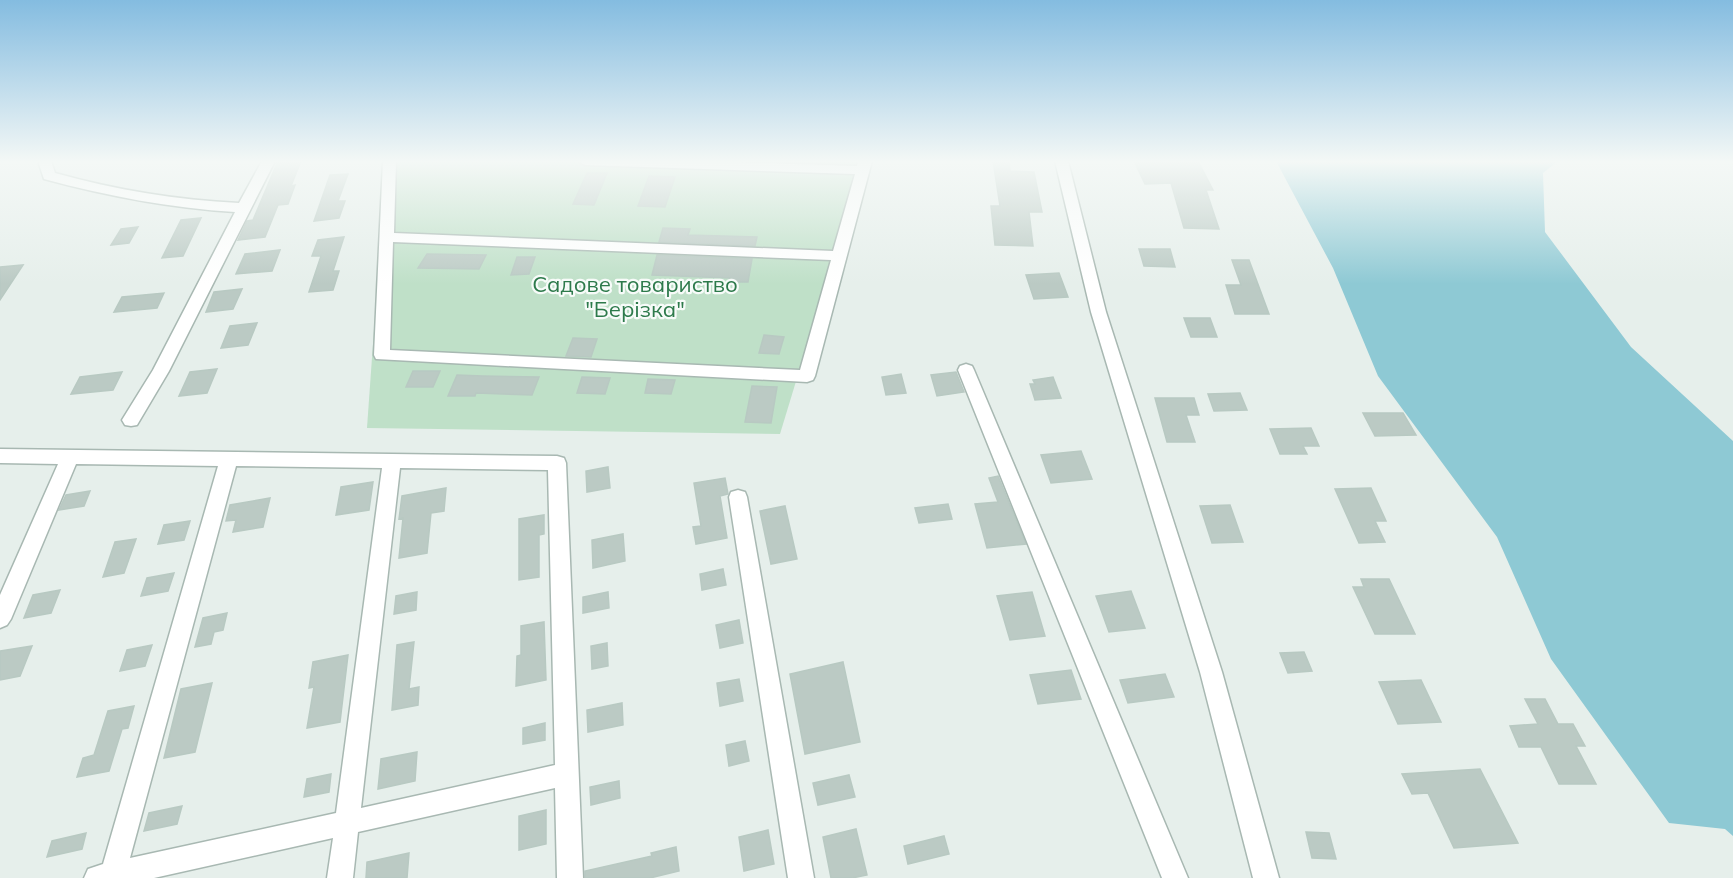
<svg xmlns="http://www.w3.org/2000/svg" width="1733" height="878" viewBox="0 0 1733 878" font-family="Mulish,sans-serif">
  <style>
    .green { fill: #bfe0c8 }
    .water { fill: #8ec9d4 }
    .building { fill: #bbcac4; stroke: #b8c9c2; stroke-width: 1.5 }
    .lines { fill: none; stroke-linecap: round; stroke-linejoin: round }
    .street-casing { stroke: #a8b8b2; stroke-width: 3 }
    .street { fill: #fff; fill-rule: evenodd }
    .labels { text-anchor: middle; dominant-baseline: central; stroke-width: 4.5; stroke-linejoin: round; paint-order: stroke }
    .park-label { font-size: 22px; fill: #2d7a4b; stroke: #f7fbf9 }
  </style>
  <rect width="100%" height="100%" fill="#e6efeb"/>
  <path class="green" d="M386,161h477l-83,273 -413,-6z"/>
  <path class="water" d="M1276,161h282l-15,12 2,59 86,115 102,94v395l-8,-7 -56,-6 -118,-164 -54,-122 -119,-161 -45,-108z"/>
  <path class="building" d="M278,161h23l-10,25 4,-1 -7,19 -10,1 -13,32 -27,3 9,-19 6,-1z
    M993,161h16l1,10 24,1 8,40h-13l4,34 -38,-1 -4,-39h9z
    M1134,161h64l15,29h-7l13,39 -35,-1 -13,-45 -26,1z
    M587,173h20l-13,32 -21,-1z
    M348,174l-10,27h7l-6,17 -25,3 16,-46z
    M649,176l26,1 -10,30 -27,-1z
    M201,218l-18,38 -21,2 19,-38z
    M138,227l-9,16 -18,2 10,-16z
    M663,228l27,1 -2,6 69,2 -2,9 -96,-4z
    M344,237l-11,34h6l-6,19 -24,2 12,-36h-9l6,-16z
    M1139,249h31l5,18 -31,-1z
    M280,250l-8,21 -36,3 9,-20z
    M427,254l59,1 -7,14 -61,-1z
    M657,255l95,4 -4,23h-19l1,-4 -78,-3z
    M517,257h18l-6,17 -18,1z
    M1232,260h17l20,54h-34l-9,-29h15z
    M23,265l-23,35v-33z
    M1059,273l9,24 -34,2 -8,-24z
    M242,289l-9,20 -27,3 8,-20z
    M164,293l-7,15 -43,4 8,-15z
    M1184,318h26l7,19h-26z
    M257,323l-9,22 -27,3 9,-22z
    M764,335l20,2 -5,17 -20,-1z
    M573,338l24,1 -6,18 -25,-1z
    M217,369l-10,24 -28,3 11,-24z
    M413,371h27l-7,16h-27z
    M122,372l-9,18 -42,4 9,-17z
    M956,372l8,20 -27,4 -6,-21z
    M901,374l5,19 -20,2 -4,-18z
    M457,375l26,1 56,1 -7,18 -56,-2 -1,3h-27z
    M582,377l28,1 -5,16 -28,-1z
    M1053,377l8,21 -26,2 -5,-16h5l-2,-4z
    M648,379l27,1 -4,14 -26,-1z
    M752,386l25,1 -6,36 -26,-1z
    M1240,393l7,17 -33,1 -6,-17z
    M1155,398h39l5,17h-13l9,27h-28z
    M1363,413h40l13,22 -41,1z
    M1311,428l8,18h-16l4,8h-27l-10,-25z
    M1081,451l11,28 -41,4 -10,-28z
    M608,467l2,21 -23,4 -1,-21z
    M998,476l28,68 -39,4 -12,-44 23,-2 -9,-24z
    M725,478l3,16 -8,2 7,42 -31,6 -3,-17 8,-1 -7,-43z
    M373,482l-4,28 -33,5 5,-28z
    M446,488l-2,23 -13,2 -4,40 -28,5 4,-40 -4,1 3,-23z
    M1371,488l15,33h-11l10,21 -26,1 -24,-54z
    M90,491l-6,15 -25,4 7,-15z
    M270,498l-7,29 -30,5 3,-12 -10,1 4,-16z
    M948,504l4,15 -33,4 -4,-15z
    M1230,505l13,37 -31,1 -12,-37z
    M785,506l12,53 -26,5 -11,-53z
    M544,515v19l-5,1v42l-20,3v-61z
    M190,521l-6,19 -26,4 6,-19z
    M623,534l2,27 -32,7 -1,-28z
    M136,539l-12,34 -21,4 12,-35z
    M723,569l3,16 -24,5 -2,-16z
    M174,573l-6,18 -27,5 6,-18z
    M1361,579h28l26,55h-40l-22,-47h11z
    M60,590l-9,23 -27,5 9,-23z
    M1131,591l14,37 -36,4 -13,-36z
    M417,592l-1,18 -22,4 2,-18z
    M608,592l1,16 -26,5v-16z
    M1032,592l13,44 -35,4 -13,-44z
    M227,613l-4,17 -9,2 -3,12 -16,3 8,-29z
    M739,620l4,23 -23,5 -4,-23z
    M544,622l2,58 -30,6 1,-30 4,-1v-29z
    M414,642l-5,47 10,-2 -1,18 -26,5 5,-65z
    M607,643l1,23 -16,3 -1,-23z
    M152,645l-7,21 -25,5 7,-21z
    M32,646l-12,30 -20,4v-29z
    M1304,652l8,19 -24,2 -8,-20z
    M348,655l-8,67 -33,6 7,-41 -5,1 4,-26z
    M843,662l17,80 -55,12 -15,-80z
    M1071,670l10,29 -43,5 -8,-29z
    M1165,674l9,23 -46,6 -8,-23z
    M739,679l4,22 -23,5 -3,-23z
    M1421,680l20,42 -43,2 -19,-42z
    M212,683l-17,69 -31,6 17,-69z
    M1525,699h20l13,25h15l12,22h-9l20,38h-37l-18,-37h-22l-9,-21 28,-2z
    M622,703l1,22 -35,7 -1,-22z
    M134,706l-6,22 -6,1 -13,42 -32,6 6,-19 11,-3 14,-44z
    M545,723v17l-22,4v-16z
    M745,741l4,20 -20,5 -3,-21z
    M417,752l-2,29 -37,8 3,-30z
    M1480,769l38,74 -64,5 -26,-55 -16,1 -10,-20z
    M331,774l-2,18 -25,5 3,-18z
    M849,775l6,22 -37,8 -5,-22z
    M619,781l1,17 -29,7 -1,-18z
    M182,806l-5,18 -33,7 5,-18z
    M546,810v34l-27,6v-34z
    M856,829l11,46 -15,3h-21l-8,-41z
    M768,830l6,34 -30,7 -5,-34z
    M1306,832l23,1 7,26 -24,-1z
    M86,833l-4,16 -35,8 5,-16z
    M944,836l5,18 -41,10 -4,-18z
    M676,847l3,24 -29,7h-65v-7l67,-15 -1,-3z
    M409,853l-2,25h-41l1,-16z"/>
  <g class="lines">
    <defs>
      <path id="street" d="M38,161h13l4,12c61,17 122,27 184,30l23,-42h13l-106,210 -32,54 -6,1 -6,-1 -3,-5 31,-50 82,-158c-65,-4 -128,-16 -191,-33z
        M383,161h13l-2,72 439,18 22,-77 -270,-9 -7,-4h120l159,5 2,-5h13l-57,215 -2,4 -6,2 -431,-23 -2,-4zM393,242l438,18 -31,110 -410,-20z
        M1055,161h13l38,151 116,360 57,206h-26l-53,-206 -109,-360z
        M966,364l6,2 2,4 214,508h-26l-204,-508 2,-4z
        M0,449l557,7 7,2 2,5 17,415h-26l-2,-90 -197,44 -5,46h-26l6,-40 -179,40h-70l4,-9 15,-5 115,-398 -142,-2 -65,155 -4,6 -7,3v-33l58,-131 -58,-1zM236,466l146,2 -46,345 -206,45zM400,468l148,2 7,295 -194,43z
        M738,490l7,2 2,5 67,381h-26l-59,-381 2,-5z"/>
    </defs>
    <use href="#street" class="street-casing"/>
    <use href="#street" class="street"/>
  </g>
  <linearGradient id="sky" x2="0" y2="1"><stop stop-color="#84bce0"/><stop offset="0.57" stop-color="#f4f8f6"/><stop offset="1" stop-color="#f4f8f6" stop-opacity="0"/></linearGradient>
  <rect width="1733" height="284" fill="url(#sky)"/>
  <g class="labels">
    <g class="park-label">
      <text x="635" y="284">Садове товариство<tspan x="635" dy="25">"Берізка"</tspan></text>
    </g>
  </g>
</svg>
